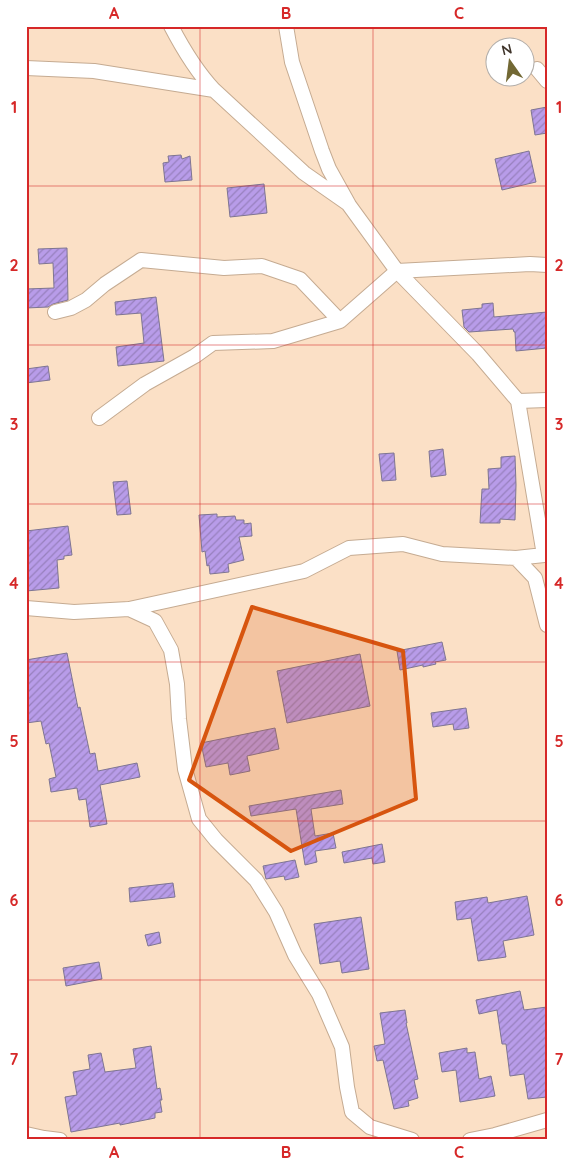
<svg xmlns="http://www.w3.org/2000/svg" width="573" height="1166" viewBox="0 0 573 1166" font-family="Quicksand,sans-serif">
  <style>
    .building { fill: url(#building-hatch); stroke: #7e7592 }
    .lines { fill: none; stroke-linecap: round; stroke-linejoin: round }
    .street-casing { stroke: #c5ab92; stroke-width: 16 }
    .street { stroke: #fff; stroke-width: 14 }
    .marked { fill: #d7550f; fill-opacity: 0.2; stroke: #d7550f; stroke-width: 4; stroke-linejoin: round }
    .grid { fill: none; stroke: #d62828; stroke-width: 1; stroke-opacity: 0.55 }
    .neatline { fill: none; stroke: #d62828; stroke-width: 2 }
    .grid-label { font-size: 16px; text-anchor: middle; font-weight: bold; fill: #d62828 }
  </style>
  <defs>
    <pattern id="building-hatch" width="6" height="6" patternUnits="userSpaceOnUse" patternTransform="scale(1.25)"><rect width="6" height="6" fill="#b89ce9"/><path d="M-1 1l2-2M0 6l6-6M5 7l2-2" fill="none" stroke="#9780bd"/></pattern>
  </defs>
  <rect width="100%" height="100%" fill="#fbe0c6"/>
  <path class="building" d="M547,107v26l-12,2 -4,-25z
    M529,151l7,31 -34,8 -7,-31z
    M181,155l1,4 8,-3 2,24 -27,2 -2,-19 6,-1 -1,-6z
    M264,184l3,29 -37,4 -3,-29z
    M67,248l1,52 -15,4 -5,3 -22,1v-19l28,-1 -1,-25 -14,1 -1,-15z
    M156,297l8,64 -46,5 -2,-19 28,-4 -3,-30 -25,2 -1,-13z
    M493,303l1,14 53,-5v36l-31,3 -1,-19h-1l-1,-3 -44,3 -5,-5 -2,-17 20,-2v-4z
    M48,366l2,14 -24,3v-14z
    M443,449l3,26 -15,2 -2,-26z
    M394,453l2,27 -14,1 -3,-27z
    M515,456l1,29 -1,35 -15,-1v4h-20l2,-34h7l-1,-20 13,-1v-11z
    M127,481l4,33 -14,1 -4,-33z
    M217,514v3l18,-1 1,4h8v4l7,-1 1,13 -13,1 5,23 -16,4 1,8 -19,2 -1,-9 -2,1 -2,-15 -3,1 -3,-37z
    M68,526l4,29 -8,1v3l-7,1 2,28 -33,3v-60z
    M442,642l4,18 -11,2 1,2 -13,3v-2l-23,5 -3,-19z
    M67,653l11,55 2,-1 10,47 5,-1 3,18 39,-8 3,14 -40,8 7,39 -17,3 -4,-28 -7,1 -2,-12 -26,4 -2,-13 7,-2 -7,-34 -3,1 -5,-23 -15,2v-63z
    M360,654l10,52 -83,17 -10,-52z
    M466,708l3,20 -15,2 -1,-6 -20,3 -2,-14z
    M275,728l4,21 -32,7 3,15 -20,4 -2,-12 -22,4 -5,-24z
    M341,790l2,14 -32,5 4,27 18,-3 3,15 -21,3 2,11 -12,3 -9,-56 -45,7 -2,-10z
    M382,844l3,18 -12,2 -1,-6 -28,5 -2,-11z
    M295,860l4,17 -14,3 -1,-4 -18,3 -3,-13z
    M173,883l2,14 -45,5 -1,-14z
    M527,896l7,39 -31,6 3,16 -28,4 -7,-43 -14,2 -2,-18 32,-5 1,6z
    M361,917l8,52 -27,4 -2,-12 -20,3 -6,-40z
    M159,932l2,11 -13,3 -3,-11z
    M99,962l3,17 -36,7 -3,-18z
    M520,991l4,19 23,-3v90l-19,2 -4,-25 -14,2 -4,-32h-4l-5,-34 -18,4 -3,-14z
    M405,1010l2,13h-1l12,56 -4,1 4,18 -10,3 1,5 -15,3 -11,-49 -6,1 -3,-15 11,-2 -5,-31z
    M151,1046l6,43 3,-1 2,12h-2l2,12 -7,1v5l-35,7v-2l-49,9 -6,-35 12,-2 -4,-23 17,-3 -2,-14 13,-2 4,19 31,-4 -3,-19z
    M467,1048v5l8,-1 4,27 12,-3 4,20 -35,6 -4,-32 -14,2 -3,-19z"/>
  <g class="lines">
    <defs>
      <path id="street" d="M171,26c12,23 25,45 43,64l90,83 43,30
        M286,26l6,36 30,89 7,18 20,36 48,66 81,83 40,47 26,154h3
        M26,68l68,3 120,19
        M537,69l10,12
        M55,312l16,-4 15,-8 19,-16 36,-24 83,8 38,-2 38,13 40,42
        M518,401l29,-1
        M99,418l46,-34 50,-28 18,-13 60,-2 67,-20 57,-50 133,-7 17,1
        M516,558l19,20 12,47
        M26,608l48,4 55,-3 26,12 16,29 6,34 2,35 6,50 14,50 17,21 40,40 20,32 19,43 24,39 23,53 5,40 5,25 18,15 42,13
        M129,609l175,-38 45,-23 54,-4 39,10 74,4 28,-3
        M26,1134l18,4 16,2
        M470,1140l25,-5 52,-15"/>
    </defs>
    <use href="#street" class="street-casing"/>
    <use href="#street" class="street"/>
  </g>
  <path class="marked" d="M252,607l151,44 13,148 -125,52 -102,-71z"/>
  <path class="grid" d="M200,26v1114M373,26v1114M26,186h521M26,345h521M26,504h521M26,662h521M26,821h521M26,980h521"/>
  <rect width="573" height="1166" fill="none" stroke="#ffffff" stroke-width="55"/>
  <g transform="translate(510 62) rotate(346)"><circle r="24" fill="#ffffff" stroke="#b2aeaa"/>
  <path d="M0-4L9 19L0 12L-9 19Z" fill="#726834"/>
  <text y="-8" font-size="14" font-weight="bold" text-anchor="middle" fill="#3f342a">N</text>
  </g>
  <rect x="28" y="28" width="518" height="1110" class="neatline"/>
  <g class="grid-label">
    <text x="114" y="19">A</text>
    <text x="286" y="19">B</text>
    <text x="459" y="19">C</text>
    <text x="14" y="113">1</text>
    <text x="559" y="113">1</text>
    <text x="14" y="271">2</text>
    <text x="559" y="271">2</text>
    <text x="14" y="430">3</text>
    <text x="559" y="430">3</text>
    <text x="14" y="589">4</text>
    <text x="559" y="589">4</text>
    <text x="14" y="747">5</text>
    <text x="559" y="747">5</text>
    <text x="14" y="906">6</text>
    <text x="559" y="906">6</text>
    <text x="14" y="1065">7</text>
    <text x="559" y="1065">7</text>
    <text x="114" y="1158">A</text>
    <text x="286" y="1158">B</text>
    <text x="459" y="1158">C</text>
  </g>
</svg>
